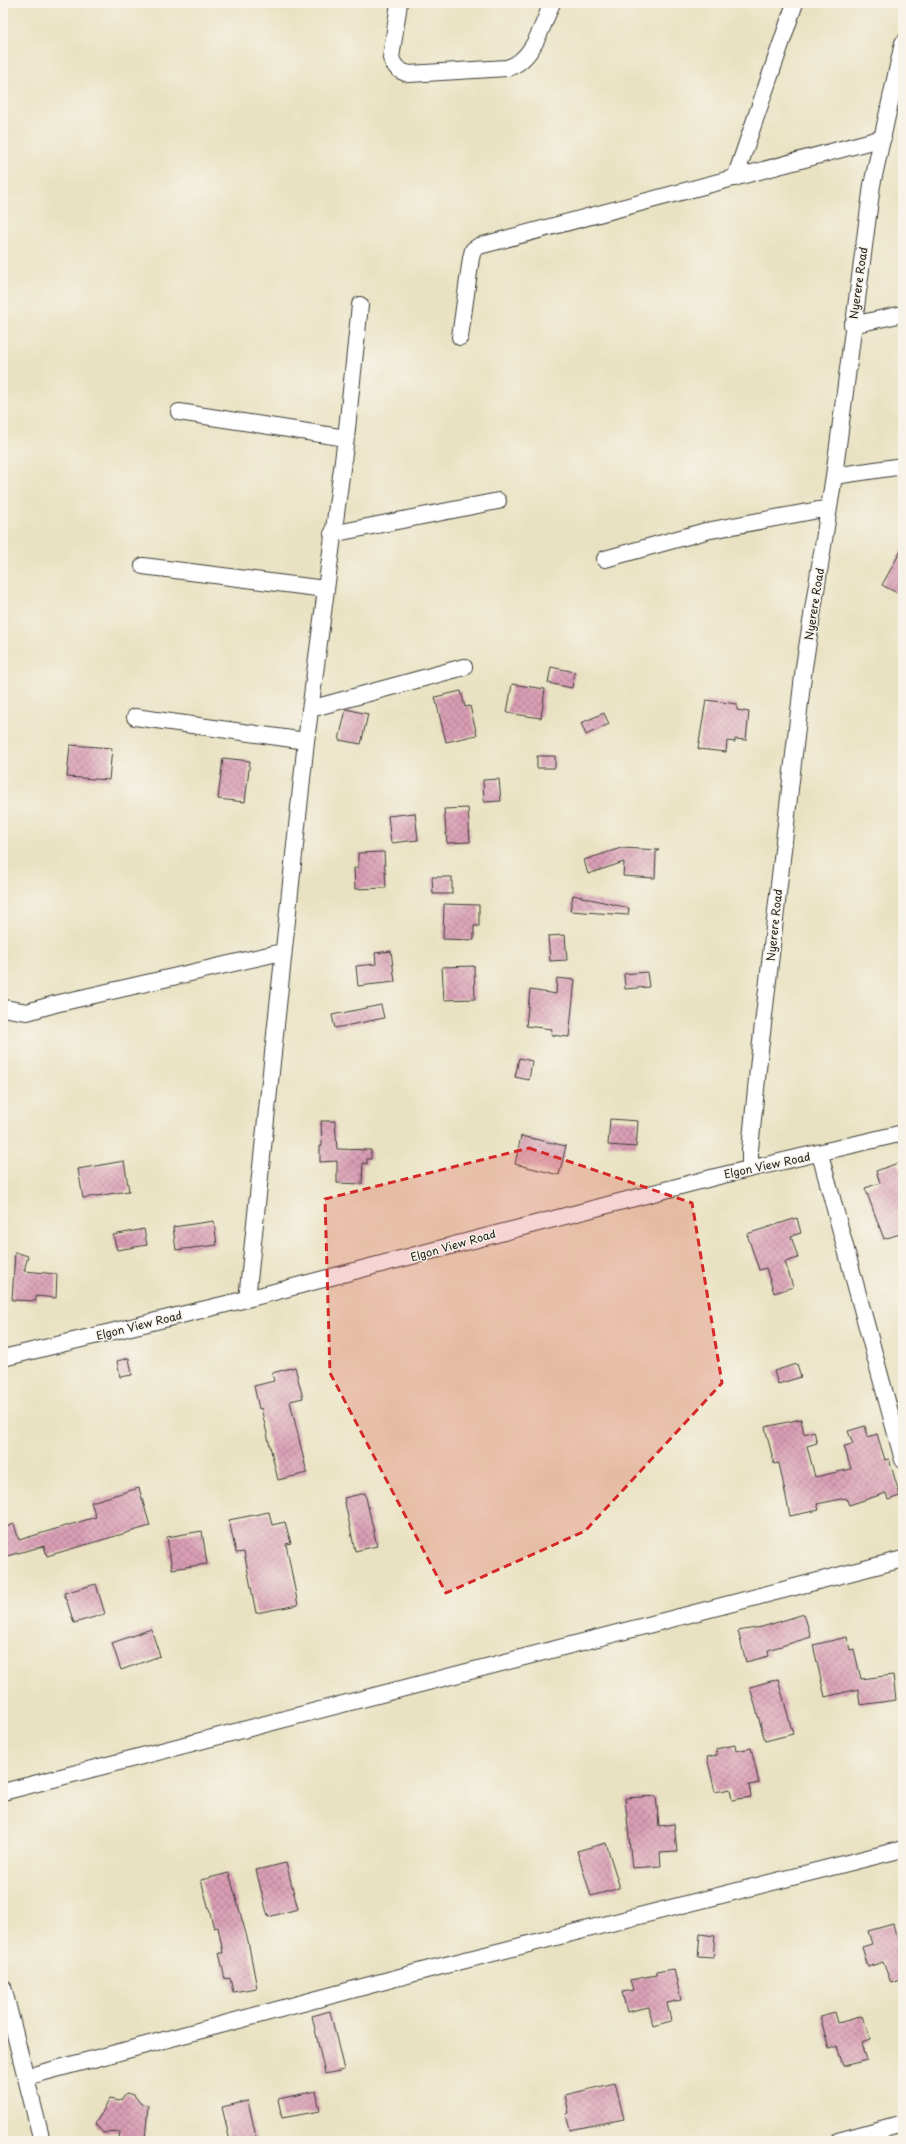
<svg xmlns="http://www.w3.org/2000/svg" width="906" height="2144" viewBox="0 0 906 2144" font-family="'Playpen Sans',sans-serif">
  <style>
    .building { fill: url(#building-cross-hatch) }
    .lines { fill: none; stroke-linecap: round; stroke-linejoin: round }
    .minor-casing { stroke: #3b3a35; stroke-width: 18 }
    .minor { stroke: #fff; stroke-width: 16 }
    .marked { fill: #d62828; fill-opacity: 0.2; stroke: #d62828; stroke-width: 3; stroke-dasharray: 8 5; stroke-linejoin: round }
    .labels { text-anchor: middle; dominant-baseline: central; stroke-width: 3; stroke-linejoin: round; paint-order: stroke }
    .street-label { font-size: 11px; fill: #1c1c1c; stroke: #f7f3e8 }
  </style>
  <defs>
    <pattern id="building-cross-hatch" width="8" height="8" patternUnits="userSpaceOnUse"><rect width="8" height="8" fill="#da9eb5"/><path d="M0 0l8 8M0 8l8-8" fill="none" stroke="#b08092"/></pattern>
  </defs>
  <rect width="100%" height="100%" fill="#f7f3e8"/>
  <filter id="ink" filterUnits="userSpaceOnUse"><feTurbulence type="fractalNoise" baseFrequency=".025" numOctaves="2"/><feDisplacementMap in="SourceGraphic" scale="8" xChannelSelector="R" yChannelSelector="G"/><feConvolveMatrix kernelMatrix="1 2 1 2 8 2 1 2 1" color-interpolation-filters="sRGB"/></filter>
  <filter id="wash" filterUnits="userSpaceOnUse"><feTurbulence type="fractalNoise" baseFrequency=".012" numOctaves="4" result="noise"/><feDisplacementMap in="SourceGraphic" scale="16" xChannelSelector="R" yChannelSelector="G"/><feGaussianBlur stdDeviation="0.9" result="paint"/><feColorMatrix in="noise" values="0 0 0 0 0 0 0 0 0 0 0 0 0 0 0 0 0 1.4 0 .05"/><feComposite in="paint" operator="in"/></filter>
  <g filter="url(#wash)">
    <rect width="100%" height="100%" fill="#e9e2c2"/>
    <g id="blocks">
      <path class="building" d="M903,547v49l-21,-11z
        M551,667l24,5 -3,16 -24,-5z
        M512,684l33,5 -4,29 -34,-5z
        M461,691l4,16 5,-1 7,29 -31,7 -11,-45z
        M706,700l31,4v6l12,2 -3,28 -11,-1v3l-8,-1 -1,11 -28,-3z
        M346,709l22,5 -7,30 -22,-4z
        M604,713l5,11 -23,11 -5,-12z
        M70,745l42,3 -3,32 -42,-3z
        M537,756h18v12h-18z
        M223,758l27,3 -5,41 -27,-3z
        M499,779l2,22 -17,1 -1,-22z
        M468,808l2,34 -23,1 -3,-34z
        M415,813l3,27 -27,3 -3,-27z
        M621,848l38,2 -3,2 -1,26 -32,-2 1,-14 -36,12 -4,-14z
        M384,852l2,36 -31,1 -1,-21h4v-15z
        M432,877h20v17h-19z
        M573,895l56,13 -1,7 -58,-4z
        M444,904l35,1v21h-5v14l-31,-1z
        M565,935l2,25 -17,1 -2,-25z
        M391,951l4,31 -37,4 -2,-20 20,-2 -1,-11z
        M474,966l1,33 -31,1 -2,-33z
        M647,972l2,15 -24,2 -1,-15z
        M557,978l18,2 -6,57 -18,-2 1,-6 -26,-3 4,-36 26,4z
        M381,1005l3,13 -49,10 -3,-13z
        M519,1058l13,3 -3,19 -14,-3z
        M610,1119l28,2 -2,26 -28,-2z
        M321,1121h14l2,28 34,1v9h-4v5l-4,-1 -1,21 -25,-1v-22l-17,1v-16h2z
        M521,1136l45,10 -7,29 -44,-11z
        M124,1161l5,30 -46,7 -5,-29z
        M898,1163l5,15v55l-19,6 -19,-51 15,-5 -4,-12z
        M797,1218l4,15 -10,3 7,22 -13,4 8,25 -19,6 -8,-25 -7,2 -12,-36z
        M214,1221l3,24 -41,5 -3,-23z
        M144,1229l3,16 -30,5 -4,-15z
        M15,1252l13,4 -4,15 33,3 -1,24 -20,-2v5l-24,-1z
        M129,1358l3,17 -12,2 -3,-16z
        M797,1364l4,13 -23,7 -4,-13z
        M295,1367l8,31 -13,3 17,72 -29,7 -17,-72 -2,1 -5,-23 20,-5 -2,-8z
        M801,1419l3,15 10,-3 3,12 -10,3 8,31 36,-8 -7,-23 9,-2 -5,-13 17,-5 3,11 9,-3 8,26 4,-1 11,37 -12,4 -2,-7 -37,12 -3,-7 -29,6 2,6 -29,6 -11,-53 -5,1 -9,-37z
        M139,1488l11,38 -103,30 -3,-10 -41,11v-29l11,-4 5,16 77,-23 -5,-15z
        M365,1493l12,53 -22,5 -11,-53z
        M269,1512l3,13 13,-3 6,21 -5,1 12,61 -42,8 -12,-61 -8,1 -7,-33z
        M202,1531l5,33 -35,5 -5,-32z
        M96,1584l9,30 -31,9 -10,-30z
        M804,1614l7,23 -43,13 1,6 -23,6 -8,-31 24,-4z
        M151,1629l9,27 -39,14 -9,-27z
        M847,1637l3,13 4,-1 7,30 32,-4 3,25 -36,5 -2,-16 -33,8 -12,-52z
        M778,1679l15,55 -28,7 -15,-54z
        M735,1745l1,6 15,-3 8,35 -10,2 2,12 -19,3 -2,-11 -15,3 -8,-35 10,-2 -1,-6z
        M656,1796l3,30 15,-2 3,28 -17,1 1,13 -29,2 -7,-70z
        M606,1843l14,45 -29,8 -14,-45z
        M286,1863l12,46 -30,8 -12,-47z
        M229,1873l19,68 9,47 -24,4 -3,-14 -5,1 -6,-26h4l-5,-26 -4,1 -13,-48z
        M893,1924l3,11 7,-2v16l-4,2 4,10v18l-12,4 -8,-21 -15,5 -6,-20 10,-3 -4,-13z
        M700,1934l15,2 -2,22 -15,-1z
        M674,1969l7,31 -14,3 4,18 -18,5 -4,-19 -22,5 -5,-20 11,-2 -3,-10 26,-5v-3z
        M330,2011l14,59 -19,4 -13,-58z
        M835,2012l3,11 25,-7 7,24 -8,3 5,17 -24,6 -6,-20 -8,3 -9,-33z
        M615,2083l9,36 -54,11 -4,-16 3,-1 -4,-18z
        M316,2091l4,20 -38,7 -4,-19z
        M126,2093l8,2 7,9 7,1 -3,36h-19l-7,-2 1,-7 -17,1 -8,-9 15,-25 10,2z
        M248,2101l9,40h-27l-8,-34z"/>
    </g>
  </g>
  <g filter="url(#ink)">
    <use href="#blocks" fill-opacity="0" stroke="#3b3a35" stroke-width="1"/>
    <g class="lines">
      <defs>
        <path id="minor" d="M399,3l-8,55c4,10 8,13 18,16l98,-6c26,-7 35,-42 45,-65
          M735,178l60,-175
          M852,325l51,-11
          M460,337l11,-79 2,-8 6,-4 404,-108
          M179,412l167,26
          M834,476l69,-10
          M332,534l166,-33
          M605,559l101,-28 123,-23
          M143,566l182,23
          M310,709l154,-42
          M135,717l171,24
          M3,1008l24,4 28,-8 227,-52
          M820,1154l83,306
          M750,1168v-19l9,-90 45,-392 30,-191 38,-291 31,-142
          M247,1299l59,-558 40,-303 14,-133
          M3,1358l244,-59 468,-122 188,-44
          M3,1792l900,-233
          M3,1987l39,154
          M26,2077l400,-107 477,-121
          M838,2141l65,-18"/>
      </defs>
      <use href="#minor" class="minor-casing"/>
      <use href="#minor" class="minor"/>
    </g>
  </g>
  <path class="marked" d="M529,1148l163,55 30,180 -137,148 -139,62 -116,-220 -5,-174z"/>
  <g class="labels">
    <g class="street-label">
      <text transform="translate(858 283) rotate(-82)">Nyerere Road</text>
      <text transform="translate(814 604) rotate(-81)">Nyerere Road</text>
      <text transform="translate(774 925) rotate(-84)">Nyerere Road</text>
      <text transform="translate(767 1165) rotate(-12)">Elgon View Road</text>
      <text transform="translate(453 1245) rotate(-16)">Elgon View Road</text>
      <text transform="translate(139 1325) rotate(-14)">Elgon View Road</text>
    </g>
  </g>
  <rect width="906" height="2144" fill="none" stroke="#f7f3e8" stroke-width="16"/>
</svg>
